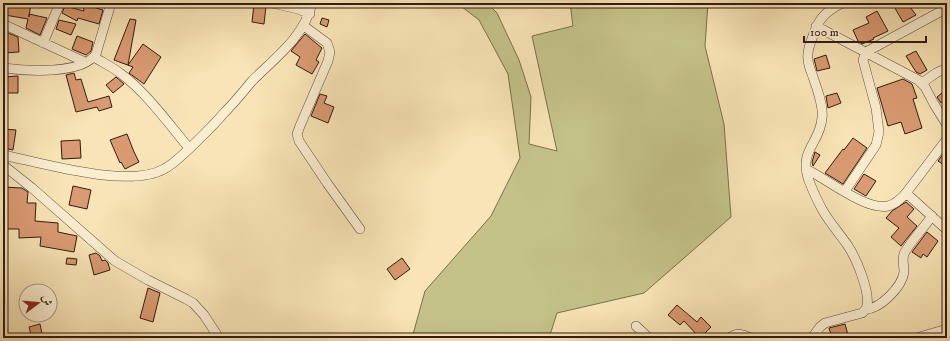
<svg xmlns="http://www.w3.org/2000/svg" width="950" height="341" viewBox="0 0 950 341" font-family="'IM FELL DW Pica',Amiri,serif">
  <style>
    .green { fill: #c4c289; stroke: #7a6f4e }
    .building { fill: #da9a72; stroke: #301c14 }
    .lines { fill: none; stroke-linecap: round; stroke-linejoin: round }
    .street-casing { stroke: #624e3c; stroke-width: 10 }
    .street { stroke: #faedd0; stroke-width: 9 }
  </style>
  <rect width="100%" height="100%" fill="#f8e4b6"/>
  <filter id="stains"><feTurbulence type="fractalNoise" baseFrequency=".005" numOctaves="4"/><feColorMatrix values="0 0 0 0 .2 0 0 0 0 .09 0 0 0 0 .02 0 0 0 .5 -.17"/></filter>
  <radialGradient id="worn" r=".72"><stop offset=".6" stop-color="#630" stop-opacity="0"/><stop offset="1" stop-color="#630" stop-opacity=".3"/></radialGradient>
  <path class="green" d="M457,3h30l10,10 22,47 12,37 -2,47 28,7 -25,-115 41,-10 -3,-23h138l-3,43 19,78 7,93 -87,76 -87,20 -8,25h-137l13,-47 66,-75 29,-58 -12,-84 -29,-54z"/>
  <path class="building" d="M7,3h24l-2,14v-3l18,4 -7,17 -14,-7 2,-9 -23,-4z
    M83,3h9l1,4 10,3 -4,14 -21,-6 -1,3 -15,-8 3,-7 19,5z
    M892,3h15l9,12 -13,7z
    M254,4l12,2 -2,18 -12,-2z
    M877,11l11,20 -15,7 1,1 -12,5 -4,-3 -5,-11 16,-7 -3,-6z
    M322,18l7,2 -2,7 -7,-3z
    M130,19l6,1 -8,45 15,-21 18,13 -17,27 -15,-11 4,-6 -19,-7z
    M59,20l17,4 -5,11 -15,-6z
    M3,33h5l10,4 1,15 -16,1z
    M305,34l17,14 -6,12 3,2 -7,12 -16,-9 4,-8 -9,-6z
    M77,36l16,6 -2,9 -5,4 -14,-6z
    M916,51l11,19 -7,4 -4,-2 -10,-16z
    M826,55l4,13 -13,3 -3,-12z
    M74,73l2,7 5,-1 7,23 21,-6 3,11 -13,4 -2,-4 -21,5 -10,-37z
    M18,76v17h-14l1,-16z
    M116,77l8,7 -11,9 -7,-8z
    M903,79l9,5 5,14 -4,1 9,29 -17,6 -4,-12 -13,4 -11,-38z
    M837,93l4,10 -13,5 -2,-12z
    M942,93l4,6 -5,4 -4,-6z
    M320,94l7,2 -3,7 10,4 -6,16 -17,-7z
    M3,129l13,1 -3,20 -10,-2z
    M127,134l7,18 5,10 -14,7 -4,-7 -1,1 -10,-23z
    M853,138l14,10 -24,36 -18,-11 18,-24 1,1z
    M80,140l1,18 -19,1 -1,-18z
    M946,150l1,1v16l-9,-6z
    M815,152l5,3 -7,11 -1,-4z
    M864,174l12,7 -10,15 -12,-7z
    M73,186l18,4 -4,19 -18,-4z
    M3,187l19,1 6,4 -1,11h9l-1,18 23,2v9l19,4 -3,16 -34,-6 1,-9 -22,1v-9h-16z
    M906,202l8,7 -7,8 10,9 -16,20 -10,-9 8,-9 -13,-10 6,-7z
    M927,232l11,9 -11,16 -4,-3 -2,4 -9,-6z
    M96,253l4,3 2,5 3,-1 3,3 2,7 -16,5 -5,-20z
    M67,258l10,1 -1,6 -10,-1z
    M402,258l8,11 -15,11 -8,-11z
    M148,288l12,5 -7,29 -13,-4z
    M677,305l20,17 4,-5 10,10 -11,11 -16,-17 -4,4 -12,-10z
    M40,324l3,14h-11l-3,-11z
    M845,324l3,11 -16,3 -3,-10z"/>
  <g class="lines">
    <defs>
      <path id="street" d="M272,3l26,6 12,5
        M3,24l82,38
        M304,26l23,17 3,9 -2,9 -28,65 -3,8 2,7 28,42 33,46
        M816,26l102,54 7,7 9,17 13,21
        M43,43l17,-40
        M94,57c8,5 18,10 26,16 26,19 48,50 69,75
        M3,68c23,3 78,7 93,-14l15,-51
        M922,83l14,-10 11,-5
        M3,155c39,8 126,34 161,14 10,-5 18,-14 26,-21 11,-11 24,-23 34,-35 10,-10 19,-21 28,-32 23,-23 53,-45 60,-78
        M3,165l29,23 83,73 33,19 38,19 7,4 11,12 15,23
        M806,169c21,10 60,42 82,37 8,-2 13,-7 18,-13l41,-54
        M845,191l31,-46 3,-13 -3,-24 -13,-48 3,-8 81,-44
        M906,193l41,37
        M866,309c14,0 36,-22 38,-37 0,-5 -2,-13 0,-18 3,-8 22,-29 28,-38
        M636,326l13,12
        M729,338c8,-6 13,-4 22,0
        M812,338l8,-11 5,-4 37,-10c3,-2 4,-4 5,-7 3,-15 -11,-48 -19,-60 -8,-12 -18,-23 -25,-35 -5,-9 -10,-20 -14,-30 -11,-31 11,-37 13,-63 2,-12 -6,-32 -10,-44 -2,-5 -4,-10 -4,-15 -1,-7 2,-16 5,-23 6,-18 12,-24 29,-33
        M916,338l31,-9"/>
    </defs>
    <use href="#street" class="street-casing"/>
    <use href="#street" class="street"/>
  </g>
  <rect width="950" height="341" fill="none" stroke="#f8e4b6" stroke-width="16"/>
  <rect x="4" y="4" width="942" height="333" fill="none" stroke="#301c14" stroke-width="2"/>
  <rect x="8" y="8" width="934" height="325" fill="none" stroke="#301c14"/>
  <g transform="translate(38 303) rotate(74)"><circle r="19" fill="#faedd0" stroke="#a99985"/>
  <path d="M0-3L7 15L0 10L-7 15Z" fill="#8f2418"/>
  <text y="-6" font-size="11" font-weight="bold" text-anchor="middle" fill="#301c14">ش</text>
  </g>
  <path d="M804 36v6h122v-6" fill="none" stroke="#301c14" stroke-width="2"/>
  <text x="810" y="36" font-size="12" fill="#301c14" stroke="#faedd0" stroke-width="3" paint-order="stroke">100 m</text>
  <rect width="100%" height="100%" filter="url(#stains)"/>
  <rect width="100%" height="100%" fill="url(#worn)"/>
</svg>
